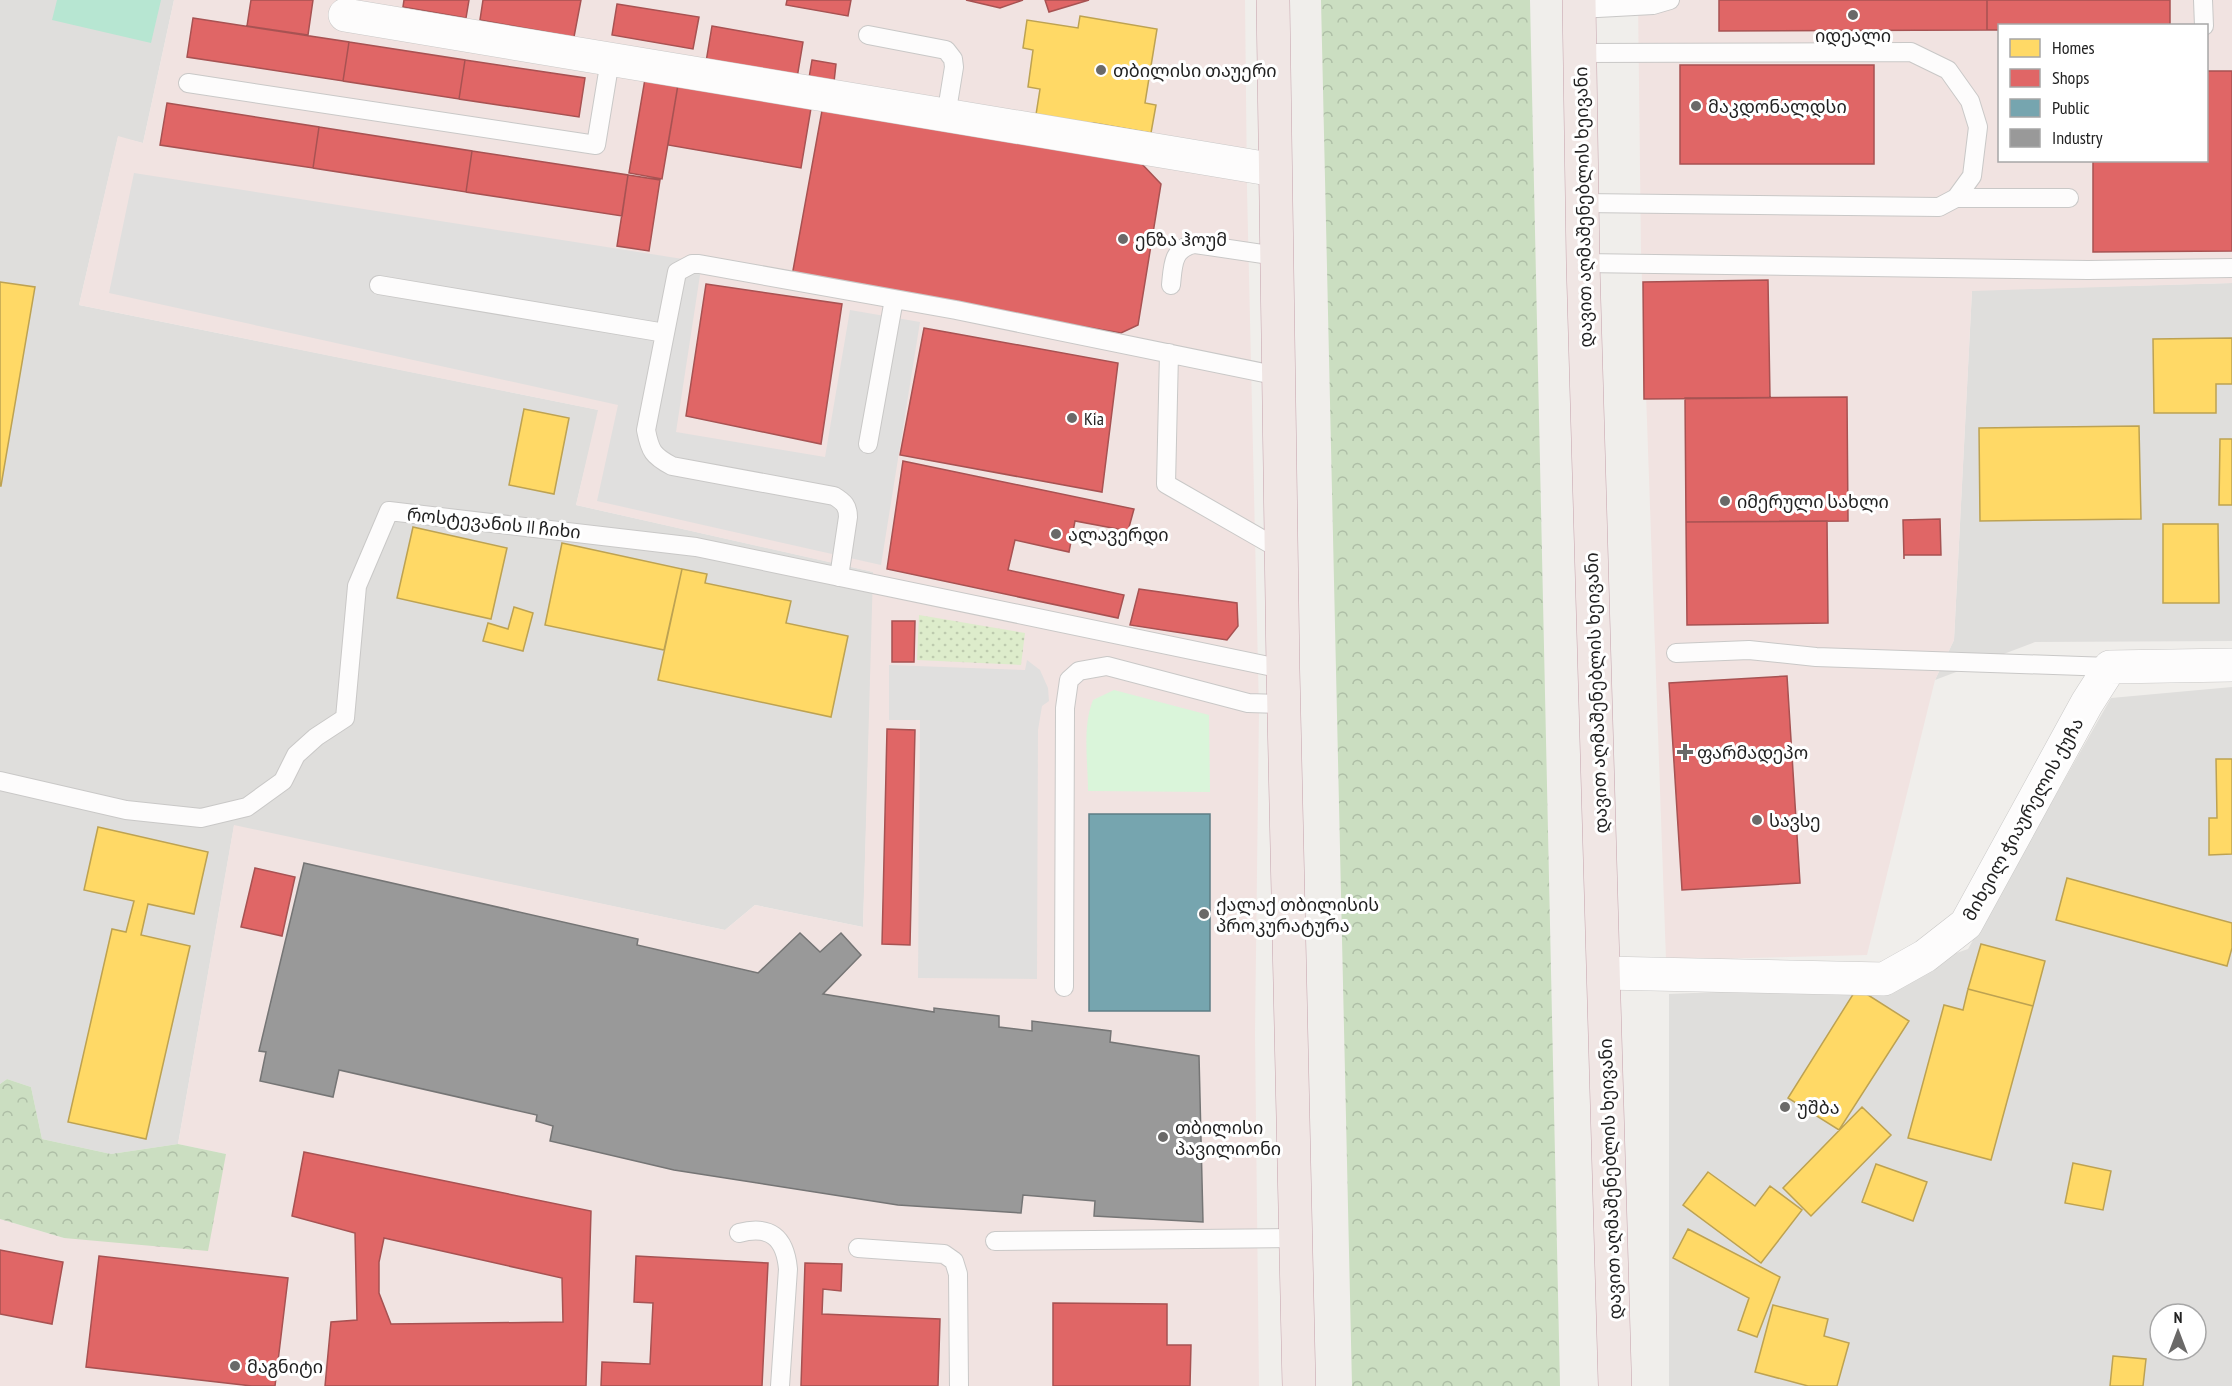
<svg xmlns="http://www.w3.org/2000/svg" width="2232" height="1386" viewBox="0 0 2232 1386" font-family="'PT Sans Narrow','Noto Sans Georgian',sans-serif">
  <style>
    .residential { fill: #dfdedc; fill-rule: evenodd }
    .commercial { fill: #f1e3e1; fill-rule: evenodd }
    .grass { fill: url(#grass-dots) }
    .forest { fill: url(#forest-crowns) }
    .park { fill: #daf5da }
    .pitch { fill: #b7e6d2 }
    .parking { fill: #e0dfde }
    .homes { fill: #ffd966; stroke: #bda252; stroke-width: 1.5 }
    .shops { fill: #e06666; stroke: #a75252; stroke-width: 1.5; fill-rule: evenodd }
    .public { fill: #76a5af; stroke: #5d7e85; stroke-width: 1.5 }
    .industry { fill: #999; stroke: #757575; stroke-width: 1.5 }
    .lines { fill: none; stroke-linecap: round; stroke-linejoin: round }
    .service-casing { stroke: #c9c8c7; stroke-width: 20 }
    .minor-casing { stroke: #c9c8c7; stroke-width: 34 }
    .trunk-casing { stroke: #c5a2ac; stroke-width: 34 }
    .service { stroke: #fdfcfc; stroke-width: 18 }
    .minor { stroke: #fdfcfc; stroke-width: 33 }
    .trunk { stroke: #f0e6e4; stroke-width: 33 }
    .poi-dot { fill: #6a6968; stroke: #fff; stroke-width: 2 }
    .labels { text-anchor: middle; dominant-baseline: central; stroke-width: 6; stroke-linejoin: round; paint-order: stroke }
    .poi-label { font-size: 18px; fill: #222; stroke: #fff; text-anchor: start }
    .street-label { font-size: 18px; fill: #222; stroke: #fff }
  </style>
  <defs>
    <pattern id="grass-dots" width="8" height="8" patternUnits="userSpaceOnUse" patternTransform="scale(1.5)"><rect width="8" height="8" fill="#ddeccb"/><path d="M2 2h.1M6 6h.1" fill="none" stroke="#bdcaae" stroke-width="1.8" stroke-linecap="round"/></pattern>
    <pattern id="forest-crowns" width="20" height="18" patternUnits="userSpaceOnUse" patternTransform="scale(1.5)"><rect width="20" height="18" fill="#cbdec1"/><path d="M2 6a3 3 0 1 1 6 0M12 15a3 3 0 1 1 6 0" fill="none" stroke="#aebea6"/></pattern>
  </defs>
  <rect width="100%" height="100%" fill="#f0eeeb"/>
  <path class="residential" d="M0,0h174l-31,143 -25,-6 -39,168 520,105 -23,95 298,67 -11,355 -108,-22 -30,25 -491,-104 -56,318 -67,10 -69,-15 -11,-52 -24,-8 -7,5z
    M2232,283v358l-197,1 -100,38 19,-40 18,-350z
    M2232,687v699h-563v-392l193,-8 106,-37 143,-251zM2160,1314h36v36h-36z"/>
  <path class="commercial" d="M174,0h1071l2,189 12,522 -4,323 4,352h-1259v-167l64,19 162,-84 -48,-10 56,-319 491,105 30,-25 108,22 10,-355 -297,-67 22,-95 -519,-105 39,-169 25,7z
    M1638,0h594v283l-260,8 -18,349 -19,40 -68,275 -201,5 -25,-709zM2000,26h206v134h-206z"/>
  <path class="grass" d="M919,615l106,18 -4,32 -104,-5z"/>
  <path class="forest" d="M1321,0h209l30,1386h-208z
    M7,1079l24,8 11,52 69,15 67,-10 48,10 -18,97 -144,-13 -64,-19v-135z"/>
  <path class="park" d="M1114,690l95,25 1,77 -122,-1c0,-29 -6,-64 5,-91z"/>
  <path class="pitch" d="M57,0h104l-10,43 -99,-23z"/>
  <path class="parking" d="M134,173l568,89 -26,170 149,25 25,-147 70,12 -39,243 -284,-64 21,-96 -509,-112z
    M1027,660l13,10 8,18 1,13 -7,5 -4,24 -1,249 -119,-1 2,-258h-31v-55l136,5z"/>
  <path class="homes" d="M1080,16l77,13 -12,74 11,2 -5,28 -57,-10 -59,-2 5,-32 -12,-2 5,-37 -10,-2 4,-28 51,8z
    M0,282l35,5 -34,199h-1z
    M2232,338v46h-16v29h-62l-1,-74z
    M524,409l45,9 -15,76 -45,-9z
    M2139,426l2,93 -161,2 -1,-93z
    M2220,439h12v66h-13z
    M2163,524h55l1,79h-56z
    M413,527l94,21 -16,71 -94,-21z
    M562,543l120,26 -18,81 -119,-25z
    M682,569l25,5 -2,9 86,18 -5,22 62,13 -17,81 -173,-37z
    M514,607l19,6 -10,38 -40,-10 5,-18 20,6z
    M2216,759h16v95l-23,1v-37h8z
    M98,827l110,25 -14,62 -46,-10 -7,31 49,11 -44,193 -78,-17 44,-193 14,3 8,-31 -50,-11z
    M2067,878l165,45v25l-5,18 -171,-46z
    M1981,944l64,17 -12,45 -65,-17z
    M1857,988l52,33 -70,109 -51,-32z
    M1968,989l65,17 -42,154 -83,-22 36,-133 19,5z
    M1862,1107l29,28 -80,81 -28,-28z
    M2073,1163l38,8 -8,39 -38,-7z
    M1876,1164l51,18 -14,39 -51,-19z
    M1708,1172l47,34 15,-20 32,24 -41,53 -78,-58z
    M1688,1229l92,48 -23,60 -19,-7 11,-32 -76,-40z
    M1773,1305l55,14 -4,17 25,7 -12,43h-29l-53,-14z
    M2113,1356l33,3 -3,27h-33z"/>
  <path class="shops" d="M251,0h62l-5,35 -61,-9z
    M404,0h65l-3,18 -63,-11z
    M483,0h98l-7,37 -94,-17z
    M787,0h64l-3,16 -62,-11z
    M966,0h57l-23,8z
    M1045,0h44l-40,12z
    M1719,0h268v30l-268,1z
    M1987,0h183v26h-170v4h-13z
    M617,4l82,13 -6,32 -81,-14z
    M193,18l156,24 -6,39 -156,-24z
    M712,26l91,16 -6,36 -91,-16z
    M349,42l116,18 -6,39 -116,-18z
    M465,60l120,18 -6,39 -120,-18z
    M812,60l24,4 -2,18 -25,-4z
    M1680,65h194v99h-194z
    M2206,71h26v180l-139,1v-92h113z
    M646,73l33,6 -17,100 -33,-6z
    M679,79l133,23 -11,66 -133,-23z
    M167,103l152,24 -6,41 -153,-23z
    M823,105l316,56 22,23 -23,141 -17,8 -329,-57z
    M319,127l153,24 -6,41 -153,-24z
    M472,151l156,24 -6,41 -156,-24z
    M628,175l32,5 -11,71 -32,-5z
    M1768,280l2,118 -126,1 -1,-117z
    M706,284l136,20 -21,140 -135,-28z
    M924,328l194,35 -16,129 -202,-37z
    M1847,397l1,124 -162,1 -1,-124z
    M903,461l231,48 -6,22 -53,-10 -6,31 -54,-12 -7,30 116,25 -6,23 -231,-49z
    M1940,519l1,36h-37v4l-1,-39z
    M1827,521l1,102 -141,2 -1,-103z
    M1139,589l98,14 1,23 -11,14 -97,-15z
    M892,621h23l-1,41h-22z
    M1787,676l13,207 -118,7 -13,-207z
    M887,729l28,1 -5,215 -28,-1z
    M255,868l40,9 -13,59 -41,-9z
    M304,1152l287,59 -5,175h-261l6,-64 26,-2 -2,-87 -63,-17zM384,1238l178,40 1,44 -172,2 -12,-31v-31z
    M0,1250l63,12 -11,62 -52,-10z
    M99,1256l189,22 -13,108h-23l-166,-19z
    M636,1256l132,7 -6,123h-161l1,-24 48,2 3,-61 -19,-1z
    M805,1263l37,1 -1,27 -18,-2 -1,25 118,5 -2,67h-137z
    M1053,1303l114,1v41h24l-1,41h-137z"/>
  <path class="public" d="M1089,814h121v197h-121z"/>
  <path class="industry" d="M304,863l334,76 -1,6 121,28 42,-40 20,19 21,-19 20,22 -38,39 111,18v-4l65,8v11l33,4v-10l79,10 -1,11 89,14 4,166 -109,-6 1,-15 -72,-6 -2,18 -123,-8 -224,-35 -124,-29 3,-15 -17,-5 1,-6 -198,-45 -6,27 -73,-16 6,-29 -7,-1z"/>
  <g class="lines">
    <defs>
      <path id="service" d="M2203,0l1,26
        M1579,9l74,-4 17,-5
        M868,35l78,15 7,9 1,8 -8,49
        M1579,53l332,-1 37,18 22,31 8,26 -6,49 -16,22 -17,9 -357,-4
        M188,83l408,62 14,-85
        M1956,198h113
        M1583,263l505,7 144,-2
        M379,285l286,48
        M1171,285c2,-19 1,-37 24,-41l81,12
        M1169,353l-3,131 115,66
        M868,444l26,-145
        M839,577l9,-60c0,-11 -4,-15 -14,-21l-162,-30c-19,-10 -22,-15 -26,-36l31,-158 15,-8h7l257,46 323,66
        M1676,653l73,-3 67,7 294,10
        M0,781l126,29 75,8 46,-11 36,-26 13,-26 20,-18 29,-19 12,-132 32,-75 307,36 587,122
        M1064,987l1,-279 4,-28 10,-9 28,-5 141,37 36,1
        M739,1233c31,-8 46,4 49,36l-8,117
        M995,1241l301,-3
        M858,1248l86,6 10,7 4,13 1,112"/>
      <path id="minor" d="M345,15l930,155
        M1604,973l280,6 41,-23 41,-32 121,-221 23,-36 122,-2"/>
      <path id="trunk" d="M1273,0l10,669 16,717
        M1579,0l4,263 32,1123"/>
    </defs>
    <use href="#service" class="service-casing"/>
    <use href="#minor" class="minor-casing"/>
    <use href="#trunk" class="trunk-casing"/>
    <use href="#service" class="service"/>
    <use href="#minor" class="minor"/>
    <use href="#trunk" class="trunk"/>
  </g>
  <g class="poi-dot">
    <circle cx="1853" cy="15" r="6"/>
    <circle cx="1101" cy="70" r="6"/>
    <circle cx="1696" cy="106" r="6"/>
    <circle cx="1123" cy="239" r="6"/>
    <circle cx="1072" cy="418" r="6"/>
    <circle cx="1725" cy="501" r="6"/>
    <circle cx="1056" cy="534" r="6"/>
    <path d="M1682 743h6v6h6v6h-6v6h-6v-6h-6v-6h6z"/>
    <circle cx="1757" cy="820" r="6"/>
    <circle cx="1204" cy="914" r="6"/>
    <circle cx="1785" cy="1107" r="6"/>
    <circle cx="1163" cy="1137" r="6"/>
    <circle cx="235" cy="1366" r="6"/>
  </g>
  <g class="labels">
    <g class="poi-label">
      <text x="1853" y="35" text-anchor="middle">იდეალი</text>
      <text x="1113" y="70">თბილისი თაუერი</text>
      <text x="1708" y="106">მაკდონალდსი</text>
      <text x="1135" y="239">ენზა ჰოუმ</text>
      <text x="1084" y="418">Kia</text>
      <text x="1737" y="501">იმერული სახლი</text>
      <text x="1068" y="534">ალავერდი</text>
      <text x="1697" y="752">ფარმადეპო</text>
      <text x="1769" y="820">სავსე</text>
      <text x="1216" y="904">ქალაქ თბილისის<tspan x="1216" dy="21">პროკურატურა</tspan></text>
      <text x="1797" y="1107">უშბა</text>
      <text x="1175" y="1127">თბილისი<tspan x="1175" dy="21">პავილიონი</tspan></text>
      <text x="247" y="1366">მაგნიტი</text>
    </g>
    <g class="street-label">
      <text transform="translate(1583 207) rotate(-91)">დავით აღმაშენებლის ხეივანი</text>
      <text transform="translate(494 523) rotate(6)">როსტევანის II ჩიხი</text>
      <text transform="translate(1596 693) rotate(-92)">დავით აღმაშენებლის ხეივანი</text>
      <text transform="translate(2023 819) rotate(-61)">მიხეილ ჭიაურელის ქუჩა</text>
      <text transform="translate(1610 1179) rotate(-92)">დავით აღმაშენებლის ხეივანი</text>
    </g>
  </g>
  <rect x="1998" y="24" width="210" height="138" fill="#ffffff" stroke="#a7a7a7" stroke-width="1.5"/>
  <rect x="2010" y="39" width="30" height="18" fill="#ffd966" stroke="#a7a7a7" stroke-width="1.5"/>
  <text x="2052" y="54" font-size="18" fill="#222222">Homes</text>
  <rect x="2010" y="69" width="30" height="18" fill="#e06666" stroke="#a7a7a7" stroke-width="1.5"/>
  <text x="2052" y="84" font-size="18" fill="#222222">Shops</text>
  <rect x="2010" y="99" width="30" height="18" fill="#76a5af" stroke="#a7a7a7" stroke-width="1.5"/>
  <text x="2052" y="114" font-size="18" fill="#222222">Public</text>
  <rect x="2010" y="129" width="30" height="18" fill="#999999" stroke="#a7a7a7" stroke-width="1.5"/>
  <text x="2052" y="144" font-size="18" fill="#222222">Industry</text>
  <g transform="translate(2178 1332)"><circle r="28" fill="#ffffff" stroke="#a7a7a7" stroke-width="1.5"/>
  <path d="M0-4.5L10 22L0 15L-10 22Z" fill="#6a6968"/>
  <text y="-9" font-size="16" font-weight="bold" text-anchor="middle" fill="#222222">N</text>
  </g>
</svg>
